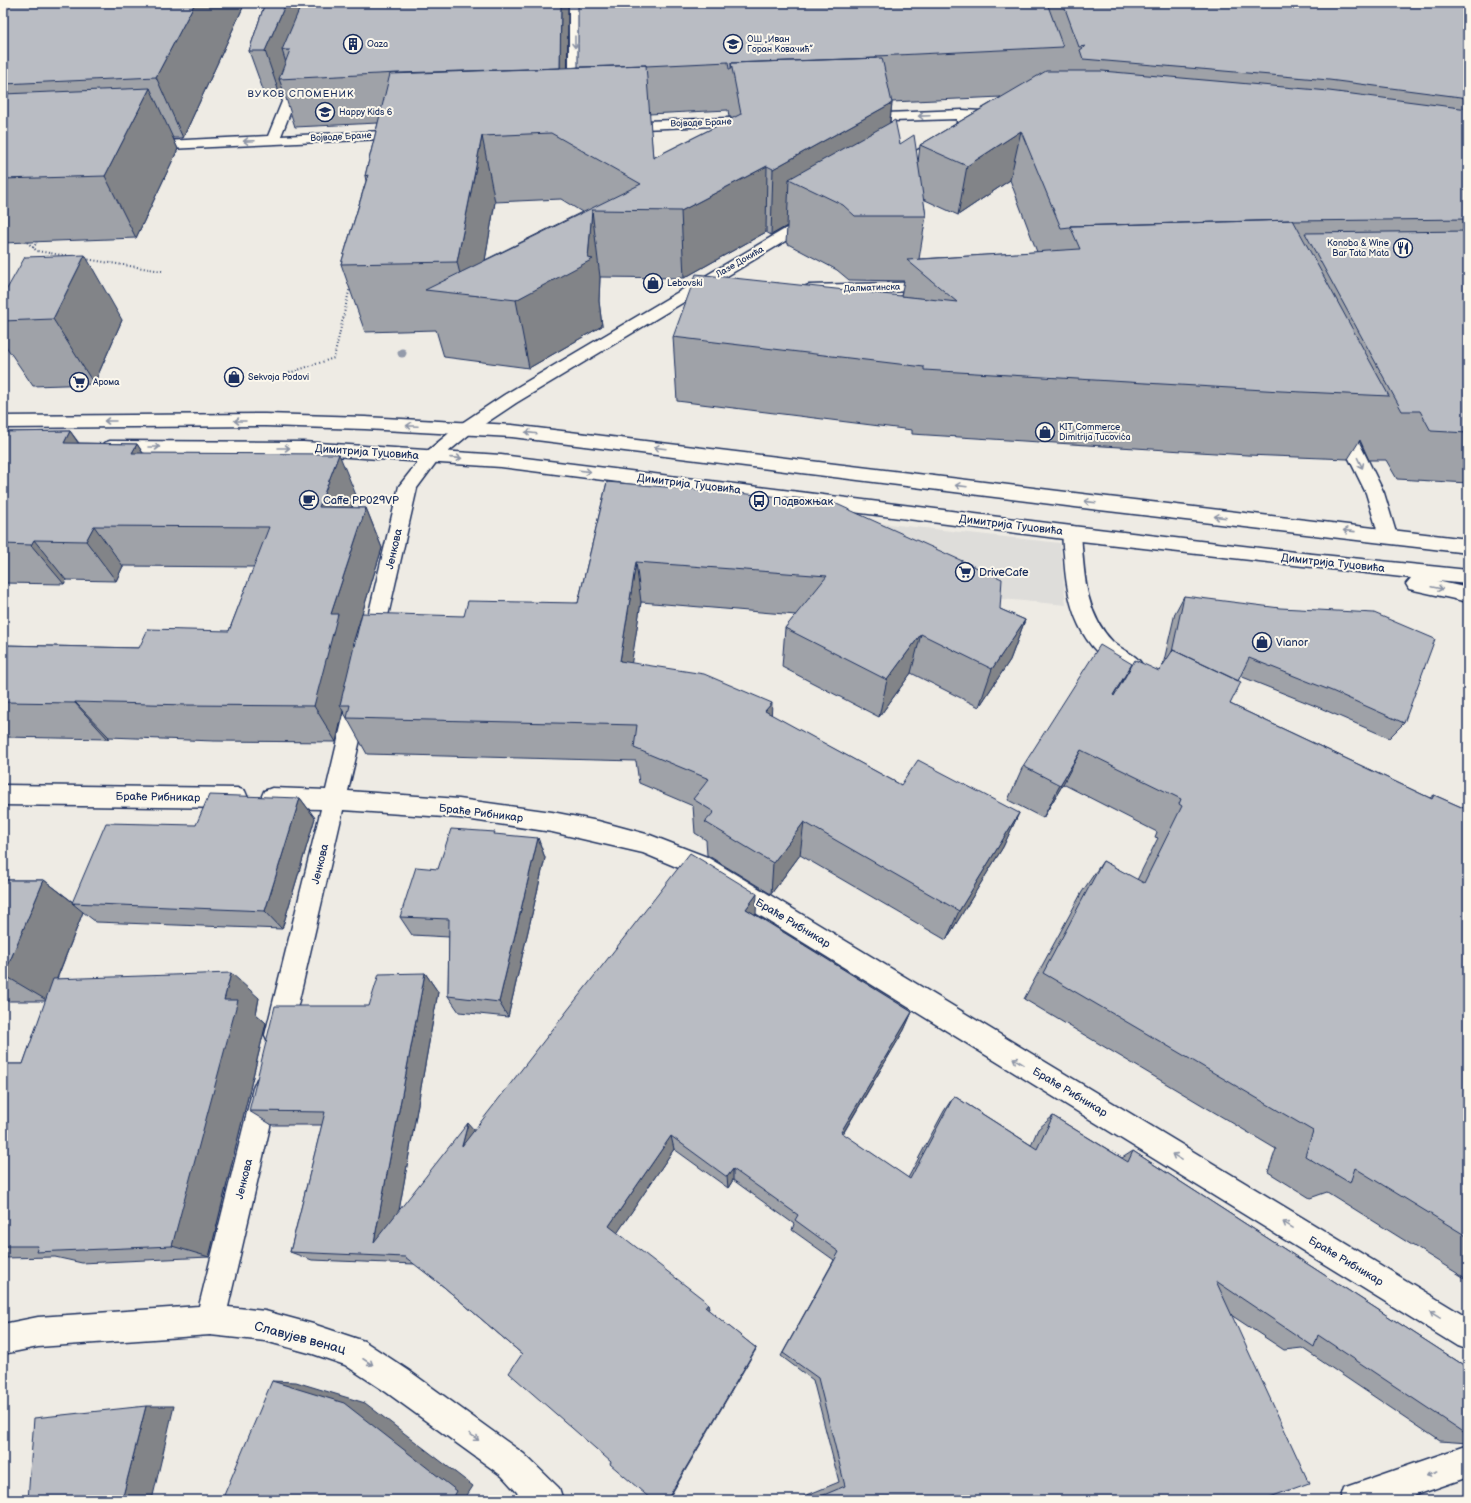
<svg xmlns="http://www.w3.org/2000/svg" width="1471" height="1503" viewBox="0 0 1471 1503" font-family="'Balsamiq Sans',sans-serif">
  <style>
    .built { fill: #deddda }
    .lines { fill: none; stroke-linecap: round; stroke-linejoin: round }
    .minor-casing { stroke: #1b2f5e; stroke-width: 3 }
    .secondary-casing { stroke: #1b2f5e; stroke-width: 3 }
    .path-far1 { stroke: #1b2f5e; stroke-width: 1.5; stroke-dasharray: 0.5 2; stroke-linecap: butt }
    .path { stroke: #1b2f5e; stroke-width: 2; stroke-dasharray: 1 2.5; stroke-linecap: butt }
    .minor { fill: #fbf7ec; fill-rule: evenodd }
    .secondary { fill: #fbf7ec; fill-rule: evenodd }
    .tree { fill: #939aaa }
    .wall { fill: #9fa2a8; stroke: #1b2f5e; fill-rule: evenodd }
    .shaded-wall { fill: #828488; stroke: #1b2f5e }
    .building { fill: #b9bcc3; stroke: #1b2f5e }
    .oneway { stroke: #8b93a5 }
    .labels { text-anchor: middle; dominant-baseline: central; stroke-width: 4; stroke-linejoin: round; paint-order: stroke }
    .far-poi-label { font-size: 9px; fill: #1b2f5e; stroke: #fbf7ec; text-anchor: start }
    .far-street-label { font-size: 9px; fill: #1b2f5e; stroke: #fbf7ec }
    .far-neighbourhood-label { font-size: 10px; letter-spacing: 1px; fill: #1b2f5e; stroke: #fbf7ec }
    .street-label { font-size: 11px; fill: #1b2f5e; stroke: #fbf7ec }
    .poi-label { font-size: 11px; fill: #1b2f5e; stroke: #fbf7ec; text-anchor: start }
    .near-street-label { font-size: 13px; fill: #1b2f5e; stroke: #fbf7ec }
  </style>
  <rect width="100%" height="100%" fill="#eeebe4"/>
  <filter id="ink" filterUnits="userSpaceOnUse"><feTurbulence type="fractalNoise" baseFrequency=".025" numOctaves="2"/><feDisplacementMap in="SourceGraphic" scale="8" xChannelSelector="R" yChannelSelector="G"/><feConvolveMatrix kernelMatrix="1 2 1 2 8 2 1 2 1" color-interpolation-filters="sRGB"/></filter>
  <g filter="url(#ink)">
    <path class="built" d="M808,515l252,28 6,62 -96,-9z"/>
    <g class="lines">
      <defs>
        <path id="minor" d="M569,3h12v95l-1,3h-10l-1,-3z
          M298,73l4,1 2,3 -23,59 122,-6 5,1 2,3 -2,3 -5,1 -257,12 -5,-1 -2,-3 2,-3 5,-1 122,-6 24,-59 2,-3z
          M963,110l19,1 1,3 -1,3 -12,1 1,5 -6,10 -68,42 -5,1 -5,-1 -2,-3 2,-3 68,-42 2,-4v-4l-97,3 -5,-1 -2,-3 2,-3 5,-1z
          M755,117l5,1 2,3 -2,3 -140,6 -5,-1 -2,-3 2,-3 5,-1z
          M812,215l5,1 2,3 -2,3 -301,181 -45,30 -34,28 -20,27 -35,154 -3,6 -7,2 -7,-2 -3,-6 37,-156 26,-33 34,-28 45,-30 303,-179z
          M933,282l5,2 3,3 -3,3 -129,5 -5,-2 -3,-3 3,-3 5,-2z
          M1341,418l6,2 3,4 34,69 13,43 -2,5 -7,2 -7,-2 -2,-5 -13,-43 -34,-69 3,-4z
          M1072,526l7,2 2,5c3,38 3,80 32,109 9,9 24,12 30,24l-3,6c-10,3 -16,-1 -25,-6 -39,-23 -49,-69 -51,-111 -1,-9 -3,-19 1,-27z
          M359,688l8,3 3,6 -22,94 111,8 93,13 46,9 52,14 57,22 761,461v32l-11,-4 -766,-473 -48,-20 -91,-21 -93,-14 -116,-8 -52,225 -4,9 -9,4 -9,-4 -4,-9 56,-226 -49,-1 -8,-3 -3,-7 3,-7 8,-3 54,2 22,-93 3,-6z
          M3,785l234,3 8,3 3,7 -3,7 -8,3 -234,-3z
          M266,1075l9,4 4,9 -51,219 37,4 48,13 51,17 44,29 116,84 35,34 4,12h-39l-22,-24 -116,-84 -41,-27 -32,-11 -48,-13 -55,-6 -172,12 -35,7v-30l35,-7 161,-11 54,-218 4,-9z
          M1468,1445v32l-66,23h-62l4,-12z"/>
        <path id="secondary" d="M265,414l100,3 147,8 579,70 377,44v14l-377,-44 -579,-72 -147,-8 -100,-3 -262,2v-12z
          M110,441l193,1 198,13 571,71 231,27 165,17v14l-31,-3 31,7v14l-59,-13 -3,-5 5,-6 -339,-38 -571,-73 -198,-13 -193,-1 -6,-2 -3,-4 3,-4z"/>
      </defs>
      <use href="#minor" class="minor-casing"/>
      <use href="#secondary" class="secondary-casing"/>
      <path class="path-far1" d="M26,241l2,2
        M36,243l2,-3"/>
      <path class="path" d="M27,242l10,9 31,5
        M33,248l4,-6
        M85,259l77,12
        M286,374l48,-16 16,-71"/>
      <use href="#minor" class="minor"/>
      <use href="#secondary" class="secondary"/>
    </g>
    <circle class="tree" cx="402" cy="353" r="4.5"/>
    <path class="wall" d="M3,3h242l-62,135h-10l5,11 -42,89 -133,5z
      M265,3h303l-1,65 11,-1 205,-62 42,-2h643v480l-71,-4 -11,-19h-17l-9,-20 -12,19 -101,-4 -335,-21v-4l-235,-29 -4,-64 228,-41 3,-15 -55,-1 -12,-10 -51,-27 1,-17 -16,9 -5,-3 -82,46 -84,-1 -1,24 3,25 -73,42 -85,-11 -8,-27 -71,2 -24,-68 25,-83 -1,-5 13,-53 -83,4 -11,-35 -3,6h-15l-17,-47zM1001,97l-81,48 -2,18 -18,-19 -10,-22 2,-20zM728,110l1,7h2v2l-78,39 -4,-44zM1010,180l27,72 -118,7 7,-43 -3,-17 35,16zM561,199l21,13 -97,48 10,-58z
      M3,296l119,24 -28,64 -61,2 -30,-44z
      M70,431l9,12 58,1 6,9 213,42 -4,13h14l16,40 -29,95 1,3 110,-30 114,-13 29,-121 393,127 25,11 -15,40 -31,47 -68,-34 -32,44 -97,-50 3,-39 11,-13 -155,-13 -10,61 140,52 130,70 118,28 -16,34 -57,93 -146,-85 -29,39 -64,-39 -1,-15 -11,-7 -2,-27 -54,-23 -3,-22 -269,-7 -24,-43 -7,31 -122,-1 -105,-4 -1,2 -105,-2v-92l136,3 90,-17 25,-64 -131,-1 -7,15 -50,-1 -2,4 -61,-1v-151z
      M1184,596l220,127 -15,15 -71,-31 -78,-31 -2,5 -8,23 200,94 4,-3 34,15v470l-141,-88 -17,6 -42,-26 8,-23 -252,-150 58,-107 21,-31 34,19 21,-42 -3,-1 2,-5 -94,-48 -20,34 -35,-18 15,-34 95,-76 41,-19 4,-6 12,-52z
      M300,798l15,20 -33,111 -186,-7 -13,-10 -26,67 202,19 -3,16 10,9 -57,234 -127,6 -27,-6 -52,1v-194h20l23,-63h-43v-121h41l29,22 123,-77z
      M538,838l7,20 -37,159 -49,-5 -11,-16 1,-59 -37,-2 -12,-18 38,-48z
      M756,915l156,97 -8,18 -61,104 65,44 36,-67 10,-15 77,49 7,-16 15,-13 69,42 11,-7 335,217v75l-28,-2 -138,-93 -18,2 -53,-35 31,185h-467l44,-18 -26,-102 -32,-24 53,-96 -42,-30 2,-6 -61,-44 -5,8 -54,-39 -57,84 92,75 -1,2 48,38 -1,3 -144,111 -89,-108 -78,-67 -29,-23 -103,-4 -22,-8 32,-127h-50l-23,-14 120,-105 56,-33 13,19 -39,218 76,-79z"/>
    <path class="shaded-wall" d="M195,3h50l-62,135 -27,-61z
      M286,3h33l-29,47h-8l8,26 -11,3 5,13 -3,6 -16,-47z
      M561,3h7l-1,119 -7,-48z
      M150,88l28,61 -42,89 -31,-62z
      M892,103l-8,66 -95,10 -2,47 -16,9 2,-66z
      M1021,131l-11,49 -52,35 9,-49z
      M482,136l13,66 -16,94 -14,-2 -8,-32z
      M767,166l-1,66 -82,46 -3,-67z
      M592,210l8,67 -1,24 3,25 -73,42 -13,-68 72,-42z
      M85,255l37,65 -28,64 -41,-65z
      M70,431l28,41 -34,-29z
      M137,444l26,41 -31,-32z
      M339,454l17,41 -18,52 -19,-40z
      M366,508l16,40 -29,95 4,9 -17,53 3,6 -7,31 -22,-36 17,-92z
      M94,526l29,40 -7,15 -30,-40z
      M34,540l32,40 -2,4 -33,-39z
      M636,562l5,40 -15,97 -6,-38z
      M1025,620l-15,40 -31,47 13,-38z
      M921,634l-10,39 -32,44 8,-37z
      M1132,664l-20,36 1,-5z
      M75,702l34,35 -1,2 -33,-36z
      M772,703l-2,37 -5,-29z
      M1081,750l-18,34 -20,34 17,-33z
      M300,798l15,20 -33,111 -17,-18z
      M1019,813l-16,34 -57,93 13,-29z
      M804,822l-4,33 -29,39 2,-31z
      M538,838l7,20 -37,159 -9,-15z
      M44,880l31,24 -3,-1 11,9 -35,89 -44,-26z
      M757,894l-1,21 -10,-6z
      M231,973l28,25 -3,16 10,9 -57,234 -37,-11 52,-246z
      M425,973l13,19 -46,258 -18,-8z
      M912,1012l-8,18 -68,115 5,-13z
      M468,1123l12,14 -18,9z
      M671,1136l3,13 -58,86 -7,-9z
      M733,1169v11l-5,8 -1,-11z
      M708,1303l1,5 -2,4 -2,-5z
      M756,1348l-1,3 -87,149h-1z
      M272,1381l24,1 69,21 108,83 -9,14h-12z
      M146,1406h28l-22,94h-30z"/>
    <path class="building" d="M3,3h192l-39,74 -153,7z
      M265,3h21l-21,48h-16z
      M302,3h259l-1,65 -162,5 -119,6 11,-29h-8z
      M578,3h205v2l42,-2h222l16,44 -187,9v2l-145,5v6h-2l-1,-7 -82,4v-1l-68,2z
      M1063,3h405v95l-139,-18 -246,-21 -3,-9 6,-4 -7,1z
      M882,58l10,45 -119,66 -6,-3 -86,45 -89,-1 -4,48 5,1 -77,41 -91,-10 216,-106 -90,-51 -69,3 -25,126 -116,2 27,-89 -3,1 25,-102 256,-9 7,93 88,-44 -10,-51z
      M1046,71h56l227,20 139,18v110l-174,2 -1,-1 -223,6v1l-9,1 -40,-97 -54,35 -47,-21z
      M150,88l-45,88 -102,3v-85z
      M895,120l5,24 14,-9 12,81h-71l-12,-11 -54,-26z
      M1293,220l96,176 -108,-5 -357,-21v-3l-251,-30 23,-63 261,28 -50,-42 173,-11 -10,-23z
      M1468,231v202l-37,-2 -11,-20h-18l-97,-178z
      M85,255l-32,64 -50,2v-25l22,-39z
      M70,431l-6,12 73,1 -5,9 207,1 -20,53 47,1 -35,106h7l-24,92 -128,-1 -111,-3v1l-72,-1v-57l136,3 9,-19 81,2 40,-104 -175,-1 -8,15 -52,-1 -3,5 -28,-1v-112z
      M607,482l223,19 172,78 -2,30 25,11 -33,49 -71,-35 -34,46 -102,-52 42,-52 -191,-14 -16,99 84,13 68,29 -7,8 136,74 17,-25 101,53 -60,98 -155,-89 -31,41 -68,-41 9,-10 -21,-13 16,-20 -75,-31 3,-23 -290,-7 3,-13h-10l22,-92 102,3 4,-15 110,2z
      M1184,596l96,12 94,5 61,26 -31,84 -72,-32 -83,-33 -11,23 -65,-31 -1,2z
      M1100,645l32,19 -19,31 1,1 21,-36 24,11 14,-21 68,32 -11,22 202,95 2,-4 34,15v427l-113,-69 -5,15 -45,-27 8,-25 -270,-158 60,-112 41,22 38,-77 -3,-2 2,-5 -100,-49 -21,35 -37,-19z
      M209,795l91,3 -35,113 -193,-8 34,-80 90,2z
      M451,829l44,3 -1,2 44,4 -39,164 -51,-6 1,-77 -49,-2 16,-50 22,2z
      M690,853l67,41 -11,15 166,103 -71,120 69,47 44,-83 83,53 16,-33 75,46 5,-11 335,217v67l-150,-100 -4,12 -98,-66 93,202 -47,17h-38l-1,-3 -9,3h-402l33,-14 -27,-108 -35,-25 56,-101 -44,-32 3,-5 -65,-46 -6,8 -56,-41 -62,90 99,77 -3,4 51,41 -89,152h-15l-42,-36 1,-2 -102,-89 13,-19 -78,-67 -39,-30 -115,-5 35,-140 -76,-1 26,-105h94l10,-32 46,-1 -51,269 94,-119 -6,23z
      M3,880h41l-40,95h-1z
      M231,973l-7,27h14l-66,246 -136,6 2,-6h-35v-182h20l30,-85z
      M272,1381l72,22 113,88 -5,9h-230z
      M146,1406l-24,94h-94l6,-82z"/>
    <defs><path id="oneway-shaft" d="M-6 0H5M1.5-3L5.5 0L1.5 3" fill="none" stroke-width="1.6" stroke-linecap="round" stroke-linejoin="round"/></defs>
    <g class="oneway">
      <use href="#oneway-shaft" transform="translate(575 42) rotate(90)"/>
      <use href="#oneway-shaft" transform="translate(924 116) rotate(178)"/>
      <use href="#oneway-shaft" transform="translate(249 141) rotate(178)"/>
      <use href="#oneway-shaft" transform="translate(110 421) rotate(180)"/>
      <use href="#oneway-shaft" transform="translate(240 421) rotate(180)"/>
      <use href="#oneway-shaft" transform="translate(412 426) rotate(-177)"/>
      <use href="#oneway-shaft" transform="translate(531 433) rotate(-173)"/>
      <use href="#oneway-shaft" transform="translate(154 447)"/>
      <use href="#oneway-shaft" transform="translate(284 448)"/>
      <use href="#oneway-shaft" transform="translate(660 448) rotate(-173)"/>
      <use href="#oneway-shaft" transform="translate(456 458) rotate(4)"/>
      <use href="#oneway-shaft" transform="translate(1360 463) rotate(64)"/>
      <use href="#oneway-shaft" transform="translate(585 471) rotate(7)"/>
      <use href="#oneway-shaft" transform="translate(961 486) rotate(-173)"/>
      <use href="#oneway-shaft" transform="translate(1090 502) rotate(-173)"/>
      <use href="#oneway-shaft" transform="translate(1220 517) rotate(-174)"/>
      <use href="#oneway-shaft" transform="translate(1349 531) rotate(-174)"/>
      <use href="#oneway-shaft" transform="translate(1437 588) rotate(12)"/>
      <use href="#oneway-shaft" transform="translate(1018 1061) rotate(-149)"/>
      <use href="#oneway-shaft" transform="translate(1177 1157) rotate(-149)"/>
      <use href="#oneway-shaft" transform="translate(1288 1225) rotate(-149)"/>
      <use href="#oneway-shaft" transform="translate(1435 1315) rotate(-149)"/>
      <use href="#oneway-shaft" transform="translate(368 1362) rotate(33)"/>
      <use href="#oneway-shaft" transform="translate(474 1437) rotate(36)"/>
      <use href="#oneway-shaft" transform="translate(1431 1474) rotate(161)"/>
    </g>
  </g>
  <defs>
    <symbol id="building-ring" viewBox="-11 -11 22 22"><circle r="9.5" fill="#fbf7ec" stroke="#1b2f5e" stroke-width="1.5"/><path d="M-4-6H4V6H1V3H-1V6H-4ZM-2.5-4.3h1.7v1.8h-1.7ZM.8-4.3h1.7v1.8H.8ZM-2.5-1h1.7V.8h-1.7ZM.8-1h1.7V.8H.8Z" fill="#1b2f5e"/></symbol>
    <symbol id="school-ring" viewBox="-11 -11 22 22"><circle r="9.5" fill="#fbf7ec" stroke="#1b2f5e" stroke-width="1.5"/><path d="M0-5L7-2L0 1L-7-2ZM-4 1L0 2.5L4 1V4Q0 6-4 4Z" fill="#1b2f5e"/></symbol>
    <symbol id="restaurant-ring" viewBox="-11 -11 22 22"><circle r="9.5" fill="#fbf7ec" stroke="#1b2f5e" stroke-width="1.5"/><path d="M-5-6h1v4h1v-4h1v4h1v-4h1v5L-1.5 .5V6h-2V.5L-5-1ZM5-6V6H3V1.5H1.5Q1.5-4 5-6Z" fill="#1b2f5e"/></symbol>
    <symbol id="shop-ring" viewBox="-11 -11 22 22"><circle r="9.5" fill="#fbf7ec" stroke="#1b2f5e" stroke-width="1.5"/><path d="M-5-2.5h2.3a2.7 3.5 0 0 1 5.4 0H5L5.5 6h-11ZM-1.5-2.5h3a1.5 2.3 0 0 0-3 0Z" fill="#1b2f5e"/></symbol>
    <symbol id="supermarket-ring" viewBox="-11 -11 22 22"><circle r="9.5" fill="#fbf7ec" stroke="#1b2f5e" stroke-width="1.5"/><path d="M-6-5.5h2.5l.6 2H6L4.5 2H-2.5L-4.4-4H-6ZM-1.5 3.2a1.3 1.3 0 1 0 .1 0ZM3 3.2a1.3 1.3 0 1 0 .1 0Z" fill="#1b2f5e"/></symbol>
    <symbol id="cafe-ring" viewBox="-11 -11 22 22"><circle r="9.5" fill="#fbf7ec" stroke="#1b2f5e" stroke-width="1.5"/><path d="M-5.5-4.5H6V0H3Q3 3.5 0 3.5H-2.5Q-5.5 3.5-5.5 0ZM3-3.2v2h1.7v-2ZM-6 4.5H4V6H-6Z" fill="#1b2f5e"/></symbol>
    <symbol id="bus-ring" viewBox="-11 -11 22 22"><circle r="9.5" fill="#fbf7ec" stroke="#1b2f5e" stroke-width="1.5"/><path d="M-5-6H5V4H4V6H2V4H-2V6H-4V4H-5ZM-3.5-4V0h7V-4ZM-3.5 1.2v1.5H-2V1.2ZM2 1.2v1.5H3.5V1.2Z" fill="#1b2f5e"/></symbol>
  </defs>
  <g fill-rule="evenodd">
    <use href="#building-ring" x="342" y="33" width="22" height="22"/>
    <use href="#school-ring" x="722" y="33" width="22" height="22"/>
    <use href="#school-ring" x="314" y="101" width="22" height="22"/>
    <use href="#restaurant-ring" x="1392" y="237" width="22" height="22"/>
    <use href="#shop-ring" x="642" y="272" width="22" height="22"/>
    <use href="#shop-ring" x="223" y="366" width="22" height="22"/>
    <use href="#supermarket-ring" x="68" y="371" width="22" height="22"/>
    <use href="#shop-ring" x="1034" y="421" width="22" height="22"/>
    <use href="#cafe-ring" x="298" y="489" width="22" height="22"/>
    <use href="#bus-ring" x="748" y="490" width="22" height="22"/>
    <use href="#supermarket-ring" x="954" y="561" width="22" height="22"/>
    <use href="#shop-ring" x="1251" y="631" width="22" height="22"/>
  </g>
  <g class="labels">
    <g class="far-poi-label">
      <text x="747" y="39">ОШ „Иван<tspan x="747" dy="10">Горан Ковачић”</tspan></text>
      <text x="367" y="44">Oaza</text>
      <text x="339" y="112">Happy Kids 6</text>
      <text x="1389" y="243" text-anchor="end">Konoba &amp; Wine<tspan x="1389" dy="10">Bar Tata Mata</tspan></text>
      <text x="667" y="283">Lebovski</text>
      <text x="248" y="377">Sekvoja Podovi</text>
      <text x="93" y="382">Арома</text>
      <text x="1059" y="427">KIT Commerce<tspan x="1059" dy="10">Dimitrija Tucovića</tspan></text>
    </g>
    <g class="far-street-label">
      <text transform="translate(701 123) rotate(-2)">Војводе Бране</text>
      <text transform="translate(341 137) rotate(-3)">Војводе Бране</text>
      <text transform="translate(740 262) rotate(-30)">Лазе Докића</text>
      <text transform="translate(872 288) rotate(-2)">Далматинска</text>
    </g>
    <g class="far-neighbourhood-label">
      <text x="301" y="94">ВУКОВ СПОМЕНИК</text>
    </g>
    <g class="street-label">
      <text transform="translate(367 452) rotate(4)">Димитрија Туцовића</text>
      <text transform="translate(689 484) rotate(7)">Димитрија Туцовића</text>
      <text transform="translate(1011 525) rotate(7)">Димитрија Туцовића</text>
      <text transform="translate(394 549) rotate(-77)">Јенкова</text>
      <text transform="translate(1333 563) rotate(6)">Димитрија Туцовића</text>
      <text transform="translate(158 797) rotate(1)">Браће Рибникар</text>
      <text transform="translate(481 813) rotate(7)">Браће Рибникар</text>
      <text transform="translate(320 864) rotate(-76)">Јенкова</text>
      <text transform="translate(793 923) rotate(31)">Браће Рибникар</text>
      <text transform="translate(1070 1092) rotate(31)">Браће Рибникар</text>
      <text transform="translate(244 1179) rotate(-76)">Јенкова</text>
      <text transform="translate(1346 1261) rotate(31)">Браће Рибникар</text>
    </g>
    <g class="poi-label">
      <text x="323" y="500">Caffe PP029VP</text>
      <text x="773" y="501">Подвожњак</text>
      <text x="979" y="572">DriveCafe</text>
      <text x="1276" y="642">Vianor</text>
    </g>
    <g class="near-street-label">
      <text transform="translate(300 1338) rotate(15)">Славујев венац</text>
    </g>
  </g>
  <rect width="1471" height="1503" fill="none" stroke="#fbf7ec" stroke-width="16"/>
  <rect x="8" y="8" width="1455" height="1487" fill="none" stroke="#1b2f5e" stroke-width="1.5" filter="url(#ink)"/>
</svg>
